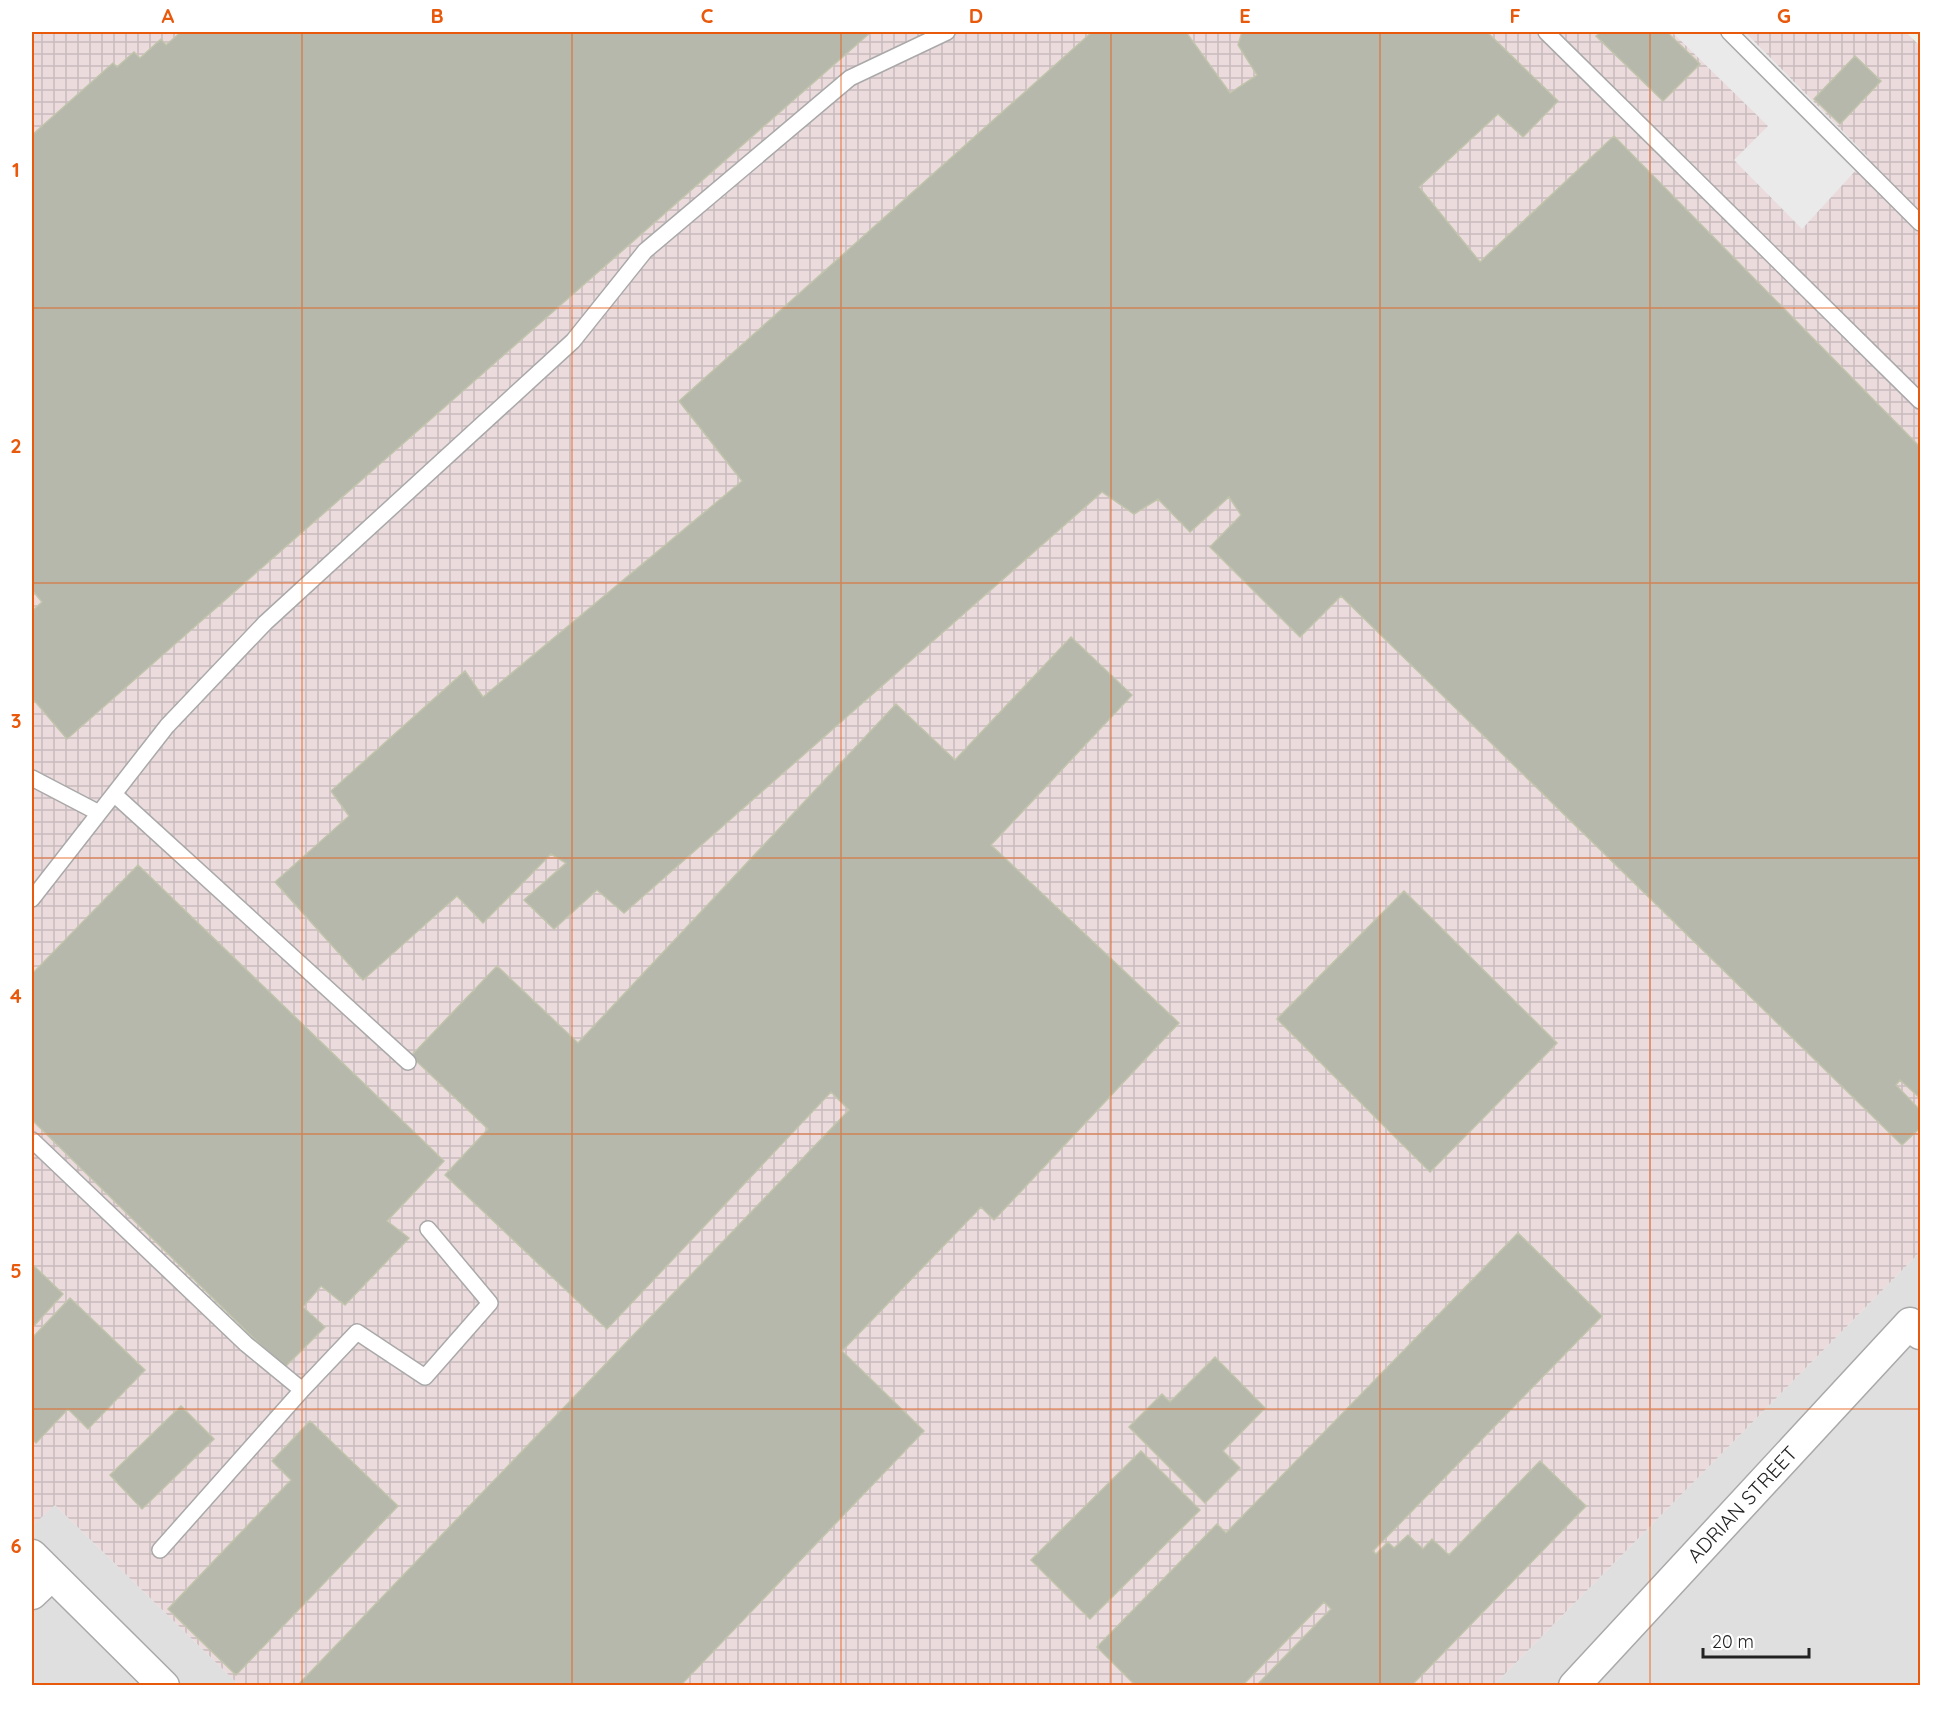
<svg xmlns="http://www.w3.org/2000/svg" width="1952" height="1717" viewBox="0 0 1952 1717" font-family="Quicksand,sans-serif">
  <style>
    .residential { fill: #e0dfdf }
    .industrial { fill: url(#industrial-grid) }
    .parking { fill: #eaeaea }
    .building { fill: #b6b8ab; stroke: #c0c4ab; stroke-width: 1.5 }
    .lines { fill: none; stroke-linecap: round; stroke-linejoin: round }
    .lane-casing { stroke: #a9a9a9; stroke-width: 18 }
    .street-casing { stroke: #a9a9a9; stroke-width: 33 }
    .lane { stroke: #fff; stroke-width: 15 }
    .street { stroke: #fff; stroke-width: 30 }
    .grid { fill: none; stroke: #e8590c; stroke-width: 1.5; stroke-opacity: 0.55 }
    .labels { text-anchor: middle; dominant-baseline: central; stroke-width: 4.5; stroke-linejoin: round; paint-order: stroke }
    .street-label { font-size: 20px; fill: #222; stroke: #fff }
    .neatline { fill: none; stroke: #e8590c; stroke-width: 2 }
    .grid-label { font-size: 20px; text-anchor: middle; font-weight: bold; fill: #e8590c }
  </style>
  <defs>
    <pattern id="industrial-grid" width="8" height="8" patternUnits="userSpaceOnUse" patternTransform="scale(1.5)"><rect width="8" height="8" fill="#ebdbdd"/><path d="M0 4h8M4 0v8" fill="none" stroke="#c9bcbd"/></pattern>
  </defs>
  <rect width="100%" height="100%" fill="#eef2e9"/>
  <path class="residential" d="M1920,1252v433h-426z
    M54,1504l185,181 -207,1v-160z"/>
  <path class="industrial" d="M37,32h1869l14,14v1206l-426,433h-1255l-184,-180 -23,21v-1489z"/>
  <path class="parking" d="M1672,32h73l123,125 -66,72 -68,-69 34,-34z"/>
  <path class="building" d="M181,32h690l-804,707 -35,-41v-87l10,-9 -10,-12v-455l81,-72 4,4 17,-15 6,6 21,-19 5,6z
    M1092,32h94l44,61 27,-18 -19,-30 4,-13h245l71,69 -35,36 -25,-23 -79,73 61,75 134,-126 306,311v651l-20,-18 -4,5 24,25v18l-18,17 -561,-549 -41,41 -90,-90 31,-32 -12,-18 -39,35 -32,-33 -24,15 -32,-22 -478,421 -27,-23 -43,39 -30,-29 42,-37 -15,-9 -68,69 -26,-27 -94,84 -88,-98 74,-66 -18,-25 134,-120 18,26 259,-216 -63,-80z
    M1601,32h66l33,32 -37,37 -67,-65z
    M1855,56l26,25 -41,43 -26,-25z
    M1071,637l61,58 -141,150 188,178 -185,197 -13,-13 -139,144 82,80 -244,255h-383l552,-576 -18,-18 -224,237 -162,-154 43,-46 -77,-73 86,-90 81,77 318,-339 59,56z
    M138,865l306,296 -57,60 22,17 -64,67 -24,-19 -18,21 22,20 -41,41 -252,-248v-146z
    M1404,891l153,152 -127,129 -153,-153z
    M1518,1233l84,83 -229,235 3,3 12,-12 6,6 14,-13 15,14 9,-10 17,16 91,-94 46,45 -175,180h-155l75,-77 -7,-7 -82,84h-106l-39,-39 120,-123 9,9z
    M32,1264l31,30 -31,34z
    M70,1298l75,72 -57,59 -20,-20 -32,34 -4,-4v-101z
    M1215,1357l50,51 -42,43 17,17 -35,35 -76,-76 33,-33 8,8z
    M181,1406l33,33 -72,70 -32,-34z
    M310,1421l88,85 -162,169 -68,-66 123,-129 -19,-19z
    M1141,1451l59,59 -110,109 -59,-59z"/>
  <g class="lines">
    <defs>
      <path id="lane" d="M1546,32l374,369
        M1729,32l191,191
        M32,778l67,35
        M114,794l294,268
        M32,899l135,-173 98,-103 308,-282 72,-90 205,-173 97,-46
        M32,1140l214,204 56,46
        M160,1550l142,-160 55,-58 68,45 65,-74 -62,-74"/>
      <path id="street" d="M32,1555l132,131
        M32,1594l20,-19
        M1574,1686l336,-363 10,11"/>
    </defs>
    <use href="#lane" class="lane-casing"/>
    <use href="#street" class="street-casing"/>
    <use href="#lane" class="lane"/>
    <use href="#street" class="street"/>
  </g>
  <path class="grid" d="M302,32v1654M572,32v1654M841,32v1654M1111,32v1654M1380,32v1654M1650,32v1654M32,308h1888M32,583h1888M32,858h1888M32,1134h1888M32,1409h1888"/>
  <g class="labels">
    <g class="street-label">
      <text transform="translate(1742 1504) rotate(-47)">ADRIAN STREET</text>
    </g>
  </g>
  <rect width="1952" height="1717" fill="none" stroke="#ffffff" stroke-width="66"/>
  <path d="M1703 1648v9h106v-9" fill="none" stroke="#222222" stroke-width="3"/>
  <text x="1712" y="1648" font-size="18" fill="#222222" stroke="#ffffff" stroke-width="4.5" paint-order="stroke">20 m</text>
  <rect x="33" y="33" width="1886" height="1651" class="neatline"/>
  <g class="grid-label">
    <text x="168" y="23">A</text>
    <text x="437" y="23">B</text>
    <text x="707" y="23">C</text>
    <text x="976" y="23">D</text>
    <text x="1245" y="23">E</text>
    <text x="1515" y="23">F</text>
    <text x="1784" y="23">G</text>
    <text x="16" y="177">1</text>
    <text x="16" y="453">2</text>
    <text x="16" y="728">3</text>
    <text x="16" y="1003">4</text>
    <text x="16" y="1278">5</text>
    <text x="16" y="1553">6</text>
  </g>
</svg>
